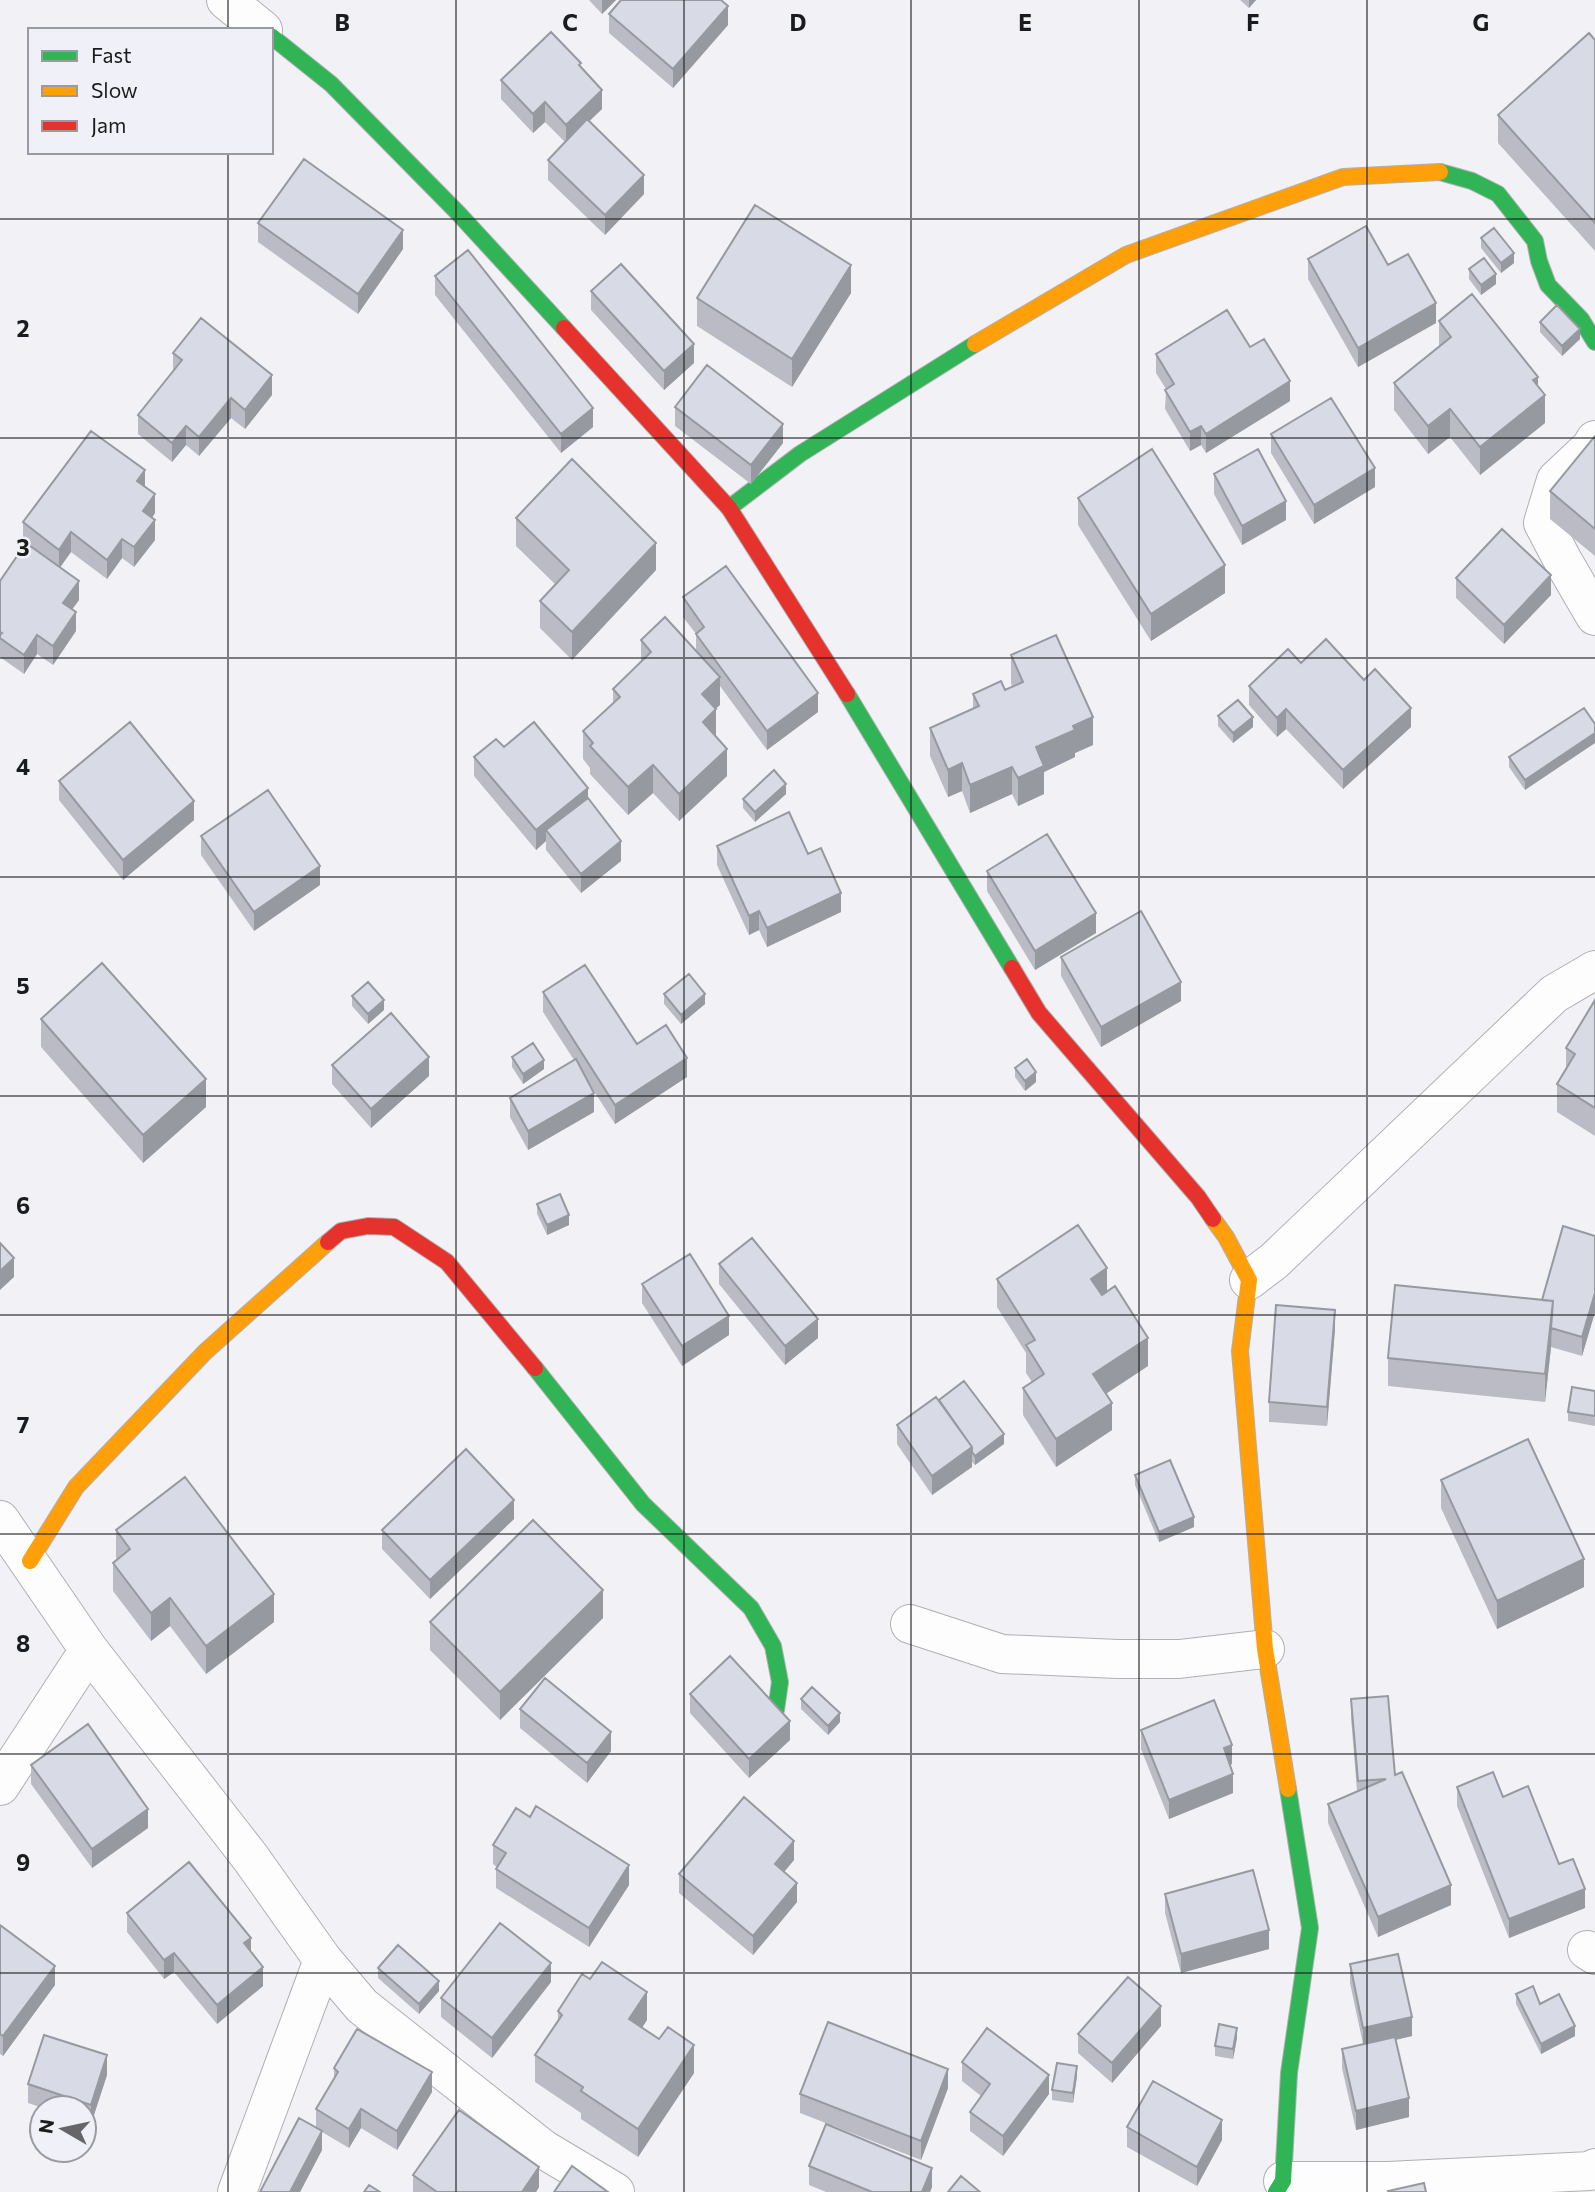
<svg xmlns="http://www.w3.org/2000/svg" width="1595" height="2192" viewBox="0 0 1595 2192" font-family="Commissioner,sans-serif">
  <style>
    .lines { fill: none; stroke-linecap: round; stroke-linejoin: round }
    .street-casing { stroke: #afb0b3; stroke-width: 40 }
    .fast-casing { stroke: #afb0b3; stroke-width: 18 }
    .slow-casing { stroke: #afb0b3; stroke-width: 18 }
    .jam-casing { stroke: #afb0b3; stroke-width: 18 }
    .street { stroke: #fdfdfe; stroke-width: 38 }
    .fast { stroke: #30b455; stroke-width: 16 }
    .slow { stroke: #ff9f0a; stroke-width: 16 }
    .jam { stroke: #e5322d; stroke-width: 16 }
    .wall { fill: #babbc5 }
    .shaded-wall { fill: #9799a0 }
    .building { fill: #d8dae5; stroke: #9799a0; stroke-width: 2 }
    .grid { fill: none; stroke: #1a1b1d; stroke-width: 2; stroke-opacity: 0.55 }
    .grid-label { font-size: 23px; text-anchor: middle; font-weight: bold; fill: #1a1b1d; stroke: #f0f1f8; stroke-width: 5; stroke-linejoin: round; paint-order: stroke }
  </style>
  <rect width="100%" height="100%" fill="#f2f2f6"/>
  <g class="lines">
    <defs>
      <path id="street" d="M226,0l37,30
        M1595,440l-4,7 -35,33 -13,43 20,38 32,55
        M1249,1280l25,-19 280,-267 41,-24
        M0,1520l89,130 161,207 73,103 -86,232
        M910,1624l92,30 116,5h61l86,-10
        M0,1786l89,-136
        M1587,1950l8,5
        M323,1960l39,46 181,143 72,43
        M1283,2181h105l202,-10 5,-3"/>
      <path id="fast" d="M271,36l60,48 127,129 106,115
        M1440,172l32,9 26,13 37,47 4,20 9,24 33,34 14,23
        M729,508l71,-54 175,-110
        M847,694l165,274
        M535,1368l108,136 108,104 22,38 7,36 -4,28
        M1276,2192l7,-11 6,-108 21,-145 -22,-139"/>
      <path id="slow" d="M975,344l151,-89 217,-78 97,-5
        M1213,1219l13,18 23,43 -9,71 25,298 23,140
        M30,1561l46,-74 129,-135 123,-110"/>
      <path id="jam" d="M564,328l165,180 118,186
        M1012,968l27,45 159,184 15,22
        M328,1242l13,-11 27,-5 26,1 53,35 88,106"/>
    </defs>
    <use href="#street" class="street-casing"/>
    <use href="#fast" class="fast-casing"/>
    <use href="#slow" class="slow-casing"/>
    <use href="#jam" class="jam-casing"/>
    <use href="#street" class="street"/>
    <use href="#fast" class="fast"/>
    <use href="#slow" class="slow"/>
    <use href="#jam" class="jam"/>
  </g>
  <path class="wall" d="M589,0h27l-14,14z
    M1240,0h16l-7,8z
    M609,14l119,11 -55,63 -64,-55z
    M1595,40v211l-97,-108v-28z
    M581,67l21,42 -13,12 55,73 -39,41 -57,-55v-20l17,-18 -20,-20 -12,11 -32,-34v-19z
    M258,223l145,26 -45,65 -100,-72z
    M1481,238l33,25 -13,10 -20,-25z
    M1308,259l80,6 48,58 -78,44 -50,-88z
    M1469,269l27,15 -15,11 -12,-16z
    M435,276l158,151 -32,26 -126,-158z
    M591,291l103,72 -30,27 -73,-80z
    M851,293l-59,94 -95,-61v-28z
    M1439,321l99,65 7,37 -65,52 -30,-38 -22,17 -34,-44v-27l45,-37z
    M1540,322l40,17 -18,17 -22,-24z
    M1250,347l40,54 -84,52 -5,-8 -11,6 -25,-42 1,-20 -10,-16v-19z
    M173,353l99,42 -27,34 -14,-11 -32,38 -13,-11 -14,17 -34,-28v-19l35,-44z
    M675,407l108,36 -32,41 -76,-58z
    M1271,434l104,53 -61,37 -43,-71z
    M1595,436v120l-45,-37v-28z
    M1214,474l72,46 -44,25 -28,-51z
    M145,486l10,27 -3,5 3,22 -21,27 -12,-9 -15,21 -36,-27 -11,15 19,33 -7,9 4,22 -23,34 -16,-11 -13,20 -24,-17v-76l26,-38 -3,-1v-20z
    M1078,498l147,95 -74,48 -73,-116z
    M516,518l140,52 -84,90 -32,-32v-27l15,-17 -39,-38z
    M1456,578l95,17 -47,49 -48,-46z
    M683,597l135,115 -51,38 -47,-64v19l-4,3v29l11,39 -48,45 -26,-28 -25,22 -38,-41v-6l-7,-9v-28l30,-28v-14l28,-27v-22l55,11v-17l-13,-17z
    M1011,655l82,90 -18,8v4l-31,15v22l-26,12 -6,-12 -42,19 -8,-22 -14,6 -18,-41v-28l43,-19v-15l32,-4 7,-3 -1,-4z
    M1301,663l63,17 47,47 -68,62 -57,-60 -9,8 -28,-32v-19z
    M1584,708l-59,82 -16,-23v-10z
    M1218,716l35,11 -20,16 -15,-17z
    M474,757l114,41 33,63 -40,32 -35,-43v-9l-10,9 -62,-74z
    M59,781l135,39 -71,60 -64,-80z
    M786,794l-31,28 -12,-14v-9z
    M201,836l119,49 -66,46 -53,-76z
    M717,846l91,8 33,58 -74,35 -8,-17 -10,5 -32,-70z
    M987,871l109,62 -61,37 -48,-79z
    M1061,957l120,44 -80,46 -40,-71z
    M543,992l94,52 50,33 -72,47 -25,-39 4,27 -66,38 -18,-33v-19l64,-38 -31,-48z
    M664,994l41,10 -24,20 -17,-20z
    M352,996l32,14 -16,14 -16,-18z
    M1595,1000v136l-38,-24v-28l9,-14v-22z
    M41,1019l165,88 -63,56 -102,-116z
    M512,1057l32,12 -21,15 -11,-17z
    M332,1065l97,11 -58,52 -39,-44z
    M1015,1068l21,14 -11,9 -10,-14z
    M537,1204l32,21 -22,10 -10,-21z
    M1595,1236v76l-13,44 -31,-9 -6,55 -157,-16v-28l154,-58z
    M719,1264l99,74 -33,27 -66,-81z
    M997,1279l110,13 41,74 -42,28 6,36 -56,37 -33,-52v-27l9,-6 -6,-9v-20l-29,-46z
    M642,1284l87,51 -47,31 -40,-63z
    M1335,1329l-8,97 -58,-4v-20z
    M1595,1391v35l-27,-5v-9z
    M939,1400l65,44 -29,21 -3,-3v5l-40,28 -35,-51v-19z
    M1135,1475l59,52 -35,15 -24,-57z
    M1441,1480l143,107 -87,42 -56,-121z
    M514,1519l-84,80 -48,-50v-19z
    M116,1530l158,92 -68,52 -36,-48 -19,15 -38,-50v-28l4,-4 -1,-1z
    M603,1618l-103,102 -70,-70v-28z
    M690,1694l100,46 -41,38 -59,-65z
    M801,1699l39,23 -12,13 -27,-26z
    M1351,1699l44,76 56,130 -73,32 -50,-114v-19l29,-13 -6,-73z
    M520,1709l91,42 -24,32 -67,-55z
    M1141,1730l91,34 -2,1 3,28 -64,26 -28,-70z
    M31,1765l117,63 -56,40 -61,-84z
    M1457,1787l46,10 56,67 26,44 -76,30 -52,-132z
    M493,1845l136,40 -40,62 -93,-59v-19l1,-2 -4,-3z
    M794,1860l-10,12 13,30 -44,53 -74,-62v-19z
    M1165,1894l104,55 -88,24 -16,-60z
    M127,1913l124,39 12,34 -46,38 -43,-52 -10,7 -37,-47z
    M0,1925l55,60 -52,71 -3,-2z
    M1350,1964l62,72 -16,4 13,77 -53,13 -14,-62v-19l21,-5 -13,-61z
    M378,1968l61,23 -20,23 -41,-36z
    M551,1982l-59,76 -51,-41v-19z
    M1516,1994l24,10 35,32 -34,18 -25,-50z
    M558,2011l89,9 -5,8 52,45 -56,84 -57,-38v-6l-46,-31v-27l23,-34z
    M1161,2026l-49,57 -34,-30v-19z
    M1237,2038l-4,21 -18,-3v-10z
    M962,2062l87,32 -46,62 -33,-25v-19l11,-16 -19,-15z
    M334,2068l98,24 -35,58 -36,-22 -12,20 -27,-16v18l-22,42h-40l56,-65v-18l18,-30z
    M107,2075l-16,49 -7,-2v-14h-41l-15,-5v-19z
    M1077,2076l-4,27 -21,-3v-10z
    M948,2088l-27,72 -121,-47v-19z
    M1127,2127l95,13 -25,46 -70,-39z
    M809,2166l123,21 -2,5h-104l-17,-7z
    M413,2175l126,12 -3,5h-123z"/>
  <path class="shaded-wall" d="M602,0h14l-14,14z
    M1249,0h7l-7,8z
    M728,6v19l-55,63v-19z
    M602,90v19l-36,35v-19z
    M545,102v20l-12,11v-19z
    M644,175v19l-39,41v-20z
    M403,230v19l-45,65v-20z
    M1514,253v10l-13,10v-10z
    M851,265v28l-59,94v-28z
    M1496,274v10l-15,11v-10z
    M1436,303v20l-78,44v-19z
    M1580,329v10l-18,17v-10z
    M694,344v19l-30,27v-19z
    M272,375v20l-27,34v-19z
    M1538,377v24l7,-6v28l-65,52v-28l53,-67z
    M1290,381v20l-84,52v-19z
    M231,398v20l-32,38v-19z
    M593,408v19l-32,26v-19z
    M1450,409v28l-22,17v-28z
    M783,424v19l-32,41v-19z
    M186,426v19l-14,17v-19z
    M1201,426v19l-11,6v-19z
    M1375,468v19l-61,37v-19z
    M145,470v19l-8,-8z
    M155,494v19l-12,17v-19z
    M1286,501v19l-44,25v-19z
    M155,520v20l-21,27v-20z
    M71,532v20l-12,17v-19z
    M122,539v19l-15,21v-19z
    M656,543v27l-84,90v-28z
    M1225,565v28l-74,48v-27z
    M1551,575v20l-47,49v-19z
    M79,581v19l-16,22v-19z
    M76,612v19l-23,34v-19z
    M37,635v19l-13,20v-19z
    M720,677v28l-18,16v-27z
    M818,693v19l-51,38v-19z
    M1411,708v19l-68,62v-19z
    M716,709v28l-13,-15z
    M1286,709v20l-9,8v-19z
    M1093,717v28l-18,8v4l-31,15v22l-26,12v-28l18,-31 37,-21z
    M1253,717v10l-20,16v-10z
    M1595,733v10l-70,47v-10z
    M727,749v27l-48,45v-27z
    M962,763v28l-14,6v-27z
    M653,765v28l-25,22v-28z
    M1012,767v27l-42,19v-28z
    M786,784v10l-31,28v-10z
    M588,788v19l-42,23v11l-10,9v-20z
    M194,801v19l-71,60v-20z
    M621,841v20l-40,32v-19z
    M320,866v19l-66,46v-19z
    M841,893v19l-74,35v-19z
    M759,911v19l-10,5v-19z
    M1096,913v20l-61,37v-19z
    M1181,982v19l-80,46v-20z
    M705,994v10l-24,20v-9z
    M384,1000v10l-16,14v-10z
    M429,1057v19l-58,52v-19z
    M687,1058v19l-72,47v-19z
    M544,1060v9l-21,15v-10z
    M1036,1072v10l-11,9v-10z
    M206,1079v28l-63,56v-28z
    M594,1093v19l-66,38v-19z
    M569,1215v10l-22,10v-10z
    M14,1258v19l-14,13v-19z
    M1107,1268v28l-16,10v-27z
    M1595,1293v19l-13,44v-19z
    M1553,1301l-2,46 -6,55v-28z
    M1335,1310v19l-8,97v-19z
    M729,1316v19l-47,31v-20z
    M818,1319v19l-33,27v-19z
    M1148,1338v28l-55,36v-28z
    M1112,1403v27l-56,37v-28z
    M1004,1434v10l-29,21v-9z
    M972,1447v20l-40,28v-19z
    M514,1500v19l-84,80v-19z
    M1194,1517v10l-35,15v-10z
    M1584,1559v28l-87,42v-28z
    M603,1590v28l-103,102v-28z
    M274,1594v28l-68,52v-28z
    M170,1598v28l-19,15v-28z
    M840,1713v9l-12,13v-9z
    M790,1721v19l-41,38v-19z
    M611,1732v19l-24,32v-20z
    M1232,1745v19l-8,4v-20z
    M1233,1774v19l-64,26v-19z
    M148,1809v19l-56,40v-19z
    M794,1841v19l-19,23v-19z
    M629,1865v20l-40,62v-19z
    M797,1883v19l-44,53v-19z
    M1451,1885v20l-73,32v-20z
    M1585,1889v19l-76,30v-19z
    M1269,1930v19l-88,24v-19z
    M251,1938v19l-7,-14z
    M174,1953v19l-10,7v-19z
    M551,1963v19l-59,76v-20z
    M55,1966v19l-52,71v-20z
    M263,1967v19l-46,38v-19z
    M439,1981v10l-20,23v-10z
    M647,1992v28l-18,27v-28z
    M1161,2006v20l-49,57v-20z
    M1412,2017v19l-49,11v-19z
    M1575,2026v10l-34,18v-10z
    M1237,2028v10l-4,21v-10z
    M694,2045v28l-56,84v-28z
    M107,2055v20l-16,49v-19z
    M1077,2066v10l-4,27v-10z
    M948,2069v19l-27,72v-19z
    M432,2072v20l-35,58v-19z
    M1049,2075v19l-46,62v-20z
    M1409,2098v19l-53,13v-19z
    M361,2109v19l-12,20v-19z
    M1222,2120v20l-25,46v-19z
    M322,2131v19l-22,42h-10z
    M539,2167v20l-3,5h-14z
    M932,2168v19l-2,5h-8z"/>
  <path class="building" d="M621,0h100l7,6 -55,63 -64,-55z
    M551,32l30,31 -2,2 23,25 -36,35 -21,-23 -12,12 -32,-34z
    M1589,33l6,7v183l-97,-108z
    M587,119l57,56 -39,40 -57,-55z
    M304,159l99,71 -45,64 -100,-71z
    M755,205l96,60 -59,94 -95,-61z
    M1366,226l22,39 20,-11 28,49 -78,45 -50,-89z
    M1494,228l20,25 -13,10 -20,-25z
    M468,250l125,158 -32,26 -126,-158z
    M1484,258l12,16 -15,11 -12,-16z
    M621,264l73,80 -30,27 -73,-80z
    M1472,294l66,83 -5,3 12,15 -65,52 -30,-38 -22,17 -34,-43 57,-46 -12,-16z
    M1557,305l23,24 -18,17 -22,-24z
    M1227,310l23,37 14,-8 26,42 -84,53 -5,-8 -11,6 -25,-42 9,-6 -18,-30z
    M201,318l71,57 -27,35 -14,-12 -32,39 -13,-11 -14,17 -34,-28 44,-55 -9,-7z
    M707,365l76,59 -32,41 -76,-58z
    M1331,398l44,70 -61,37 -43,-71z
    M91,431l54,39 -8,11 18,13 -12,17 12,9 -21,27 -12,-8 -15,21 -36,-28 -12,18 -36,-28z
    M1595,436v93l-45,-38z
    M1152,449l73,116 -74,49 -73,-116z
    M1258,449l28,52 -44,25 -28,-52z
    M572,459l84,84 -84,89 -32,-31 29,-31 -53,-52z
    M1502,529l49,46 -47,50 -48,-47z
    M26,543l53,38 -16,22 13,9 -23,34 -16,-11 -13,20 -24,-17v-3l2,-2 -2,-1v-51z
    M726,566l92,127 -51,38 -71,-97 8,-7 -21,-30z
    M665,617l55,60 -18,17 14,15 -13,13 24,27 -48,45 -26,-29 -25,22 -38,-41 3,-3 -10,-12 37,-34 -7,-8 38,-37 -10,-12z
    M1056,635l37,82 -20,9 2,4 -39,17 8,19 -26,12 -6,-11 -42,18 -8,-22 -14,7 -18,-42 49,-22 -6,-12 28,-13 4,9 18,-8 -12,-27z
    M1326,639l38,41 11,-11 36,39 -68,62 -57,-61 -9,9 -28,-32 39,-37 13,14z
    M1238,700l15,17 -20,16 -15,-17z
    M1584,708l11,16v9l-70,47 -16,-23z
    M130,722l64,79 -71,59 -64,-79z
    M534,722l54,66 -52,42 -62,-73 22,-18 8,8z
    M774,770l12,14 -31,28 -12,-13z
    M268,790l52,76 -66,46 -53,-76z
    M588,798l33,43 -40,33 -35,-44z
    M789,812l19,42 13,-6 20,45 -74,35 -8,-17 -10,5 -32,-70z
    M1047,834l49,79 -61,38 -48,-80z
    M1141,911l40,71 -80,45 -40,-70z
    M102,963l104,116 -63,56 -102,-116z
    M585,965l52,79 29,-19 21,33 -72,47 -72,-113z
    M689,974l16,20 -24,21 -17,-21z
    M368,982l16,18 -16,14 -16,-18z
    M1595,1000v108l-38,-24 18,-30 -9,-6z
    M391,1013l38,44 -58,52 -39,-44z
    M533,1043l11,17 -21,14 -11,-17z
    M576,1059l18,34 -66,38 -18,-33z
    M1027,1059l9,13 -11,9 -10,-13z
    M560,1194l9,21 -22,10 -10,-21z
    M1078,1225l29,43 -16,11 11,16 13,-9 33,52 -55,36 19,29 -56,36 -33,-51 21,-14 -18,-29 9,-5 -38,-61z
    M1563,1226l32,10v57l-13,44 -31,-9 2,-27 -11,-1z
    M752,1238l66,81 -33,27 -66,-82z
    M0,1243l14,15 -14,13z
    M690,1254l39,62 -47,30 -40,-62z
    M1395,1285l158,16 -8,73 -157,-16z
    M1276,1305l59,5 -8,97 -58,-5z
    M964,1381l40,53 -29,22 -3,-4v-5l-33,-47z
    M1572,1387l23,4v25l-27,-4z
    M936,1397l36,50 -40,29 -35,-51z
    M1528,1439l56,120 -87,42 -56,-121z
    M466,1449l48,51 -84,80 -48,-50z
    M1170,1460l24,57 -35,15 -24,-57z
    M185,1477l89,117 -68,52 -36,-48 -19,15 -38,-50 17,-14 -14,-19z
    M533,1520l70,70 -103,102 -70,-70z
    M730,1656l60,65 -41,38 -59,-65z
    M545,1678l66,54 -24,31 -67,-54z
    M812,1687l28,26 -12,13 -27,-27z
    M1388,1696l7,79 7,-3 49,113 -73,32 -50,-113 58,-25 -28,2 -7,-82z
    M1214,1700l18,45 -8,3 9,26 -64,26 -28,-70z
    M88,1724l60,85 -56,40 -61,-84z
    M1493,1772l10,25 25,-11 31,78 14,-5 12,30 -76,30 -52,-132z
    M744,1797l50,44 -19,23 22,19 -44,53 -74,-62z
    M536,1806l93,59 -40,63 -93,-59 10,-16 -13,-8 23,-37 14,9z
    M189,1862l62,76 -7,5 19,24 -46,38 -43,-52 -10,7 -37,-47z
    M1253,1870l16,60 -88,24 -16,-60z
    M500,1923l51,40 -59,75 -51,-40z
    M0,1925l55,41 -52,70 -3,-2z
    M398,1945l41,36 -20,23 -41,-36z
    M1398,1954l14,63 -49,11 -13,-64z
    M602,1962l45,30 -18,27 30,20 9,-12 26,18 -56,84 -57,-38 2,-4 -48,-32 27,-40 -4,-4 24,-37 8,5z
    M1128,1977l33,29 -49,57 -34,-29z
    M1533,1986l7,18 19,-10 16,32 -34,18 -25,-50z
    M828,2022l120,47 -27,72 -121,-47z
    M1219,2024l18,4 -4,21 -18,-3z
    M987,2028l62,47 -46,61 -33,-24 20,-28 -28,-22z
    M357,2029l75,43 -35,59 -36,-22 -12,20 -33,-20 22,-37 -4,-4z
    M44,2035l63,20 -16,50 -63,-21z
    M1395,2037l14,61 -53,13 -14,-62z
    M1057,2063l20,3 -4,27 -21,-3z
    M1153,2081l69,39 -25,47 -70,-40z
    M459,2110l80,57 -17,25h-85l-24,-17z
    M299,2118l23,13 -32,61h-30z
    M826,2124l106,44 -10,24h-50l-63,-26z
    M572,2166l36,26h-54z
    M961,2176l19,16h-32z
    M1424,2183l2,9h-37l-1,-1z
    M369,2185l11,7h-16z"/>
  <path class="grid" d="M228,0v30M456,0v2192M684,0v2192M911,0v2192M1139,0v2192M1367,0v2192M228,152v2040M0,219h1595M0,438h1595M0,658h1595M0,877h1595M0,1096h1595M0,1315h1595M0,1534h1595M0,1754h1595M0,1973h1595"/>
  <g class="grid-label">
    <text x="342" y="31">B</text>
    <text x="570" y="31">C</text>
    <text x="798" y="31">D</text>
    <text x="1025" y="31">E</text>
    <text x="1253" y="31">F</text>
    <text x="1481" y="31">G</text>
    <text x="23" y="337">2</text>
    <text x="23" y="556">3</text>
    <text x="23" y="775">4</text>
    <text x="23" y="994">5</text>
    <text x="23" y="1214">6</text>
    <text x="23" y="1433">7</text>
    <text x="23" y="1652">8</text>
    <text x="23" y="1871">9</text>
  </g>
  <rect x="28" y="28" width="245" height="126" fill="#f0f1f8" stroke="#9a9ba0" stroke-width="2"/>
  <rect x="42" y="51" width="35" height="10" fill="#30b455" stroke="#9a9ba0" stroke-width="2"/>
  <text x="91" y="63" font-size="21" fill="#1a1b1d">Fast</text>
  <rect x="42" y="86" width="35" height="10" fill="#ff9f0a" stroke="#9a9ba0" stroke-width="2"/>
  <text x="91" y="98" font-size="21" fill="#1a1b1d">Slow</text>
  <rect x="42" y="121" width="35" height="10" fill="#e5322d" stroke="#9a9ba0" stroke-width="2"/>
  <text x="91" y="133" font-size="21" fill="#1a1b1d">Jam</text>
  <g transform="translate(63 2129) rotate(279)"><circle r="33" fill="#f0f1f8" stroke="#9a9ba0" stroke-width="2"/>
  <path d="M0-5L12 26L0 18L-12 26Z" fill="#666669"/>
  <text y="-10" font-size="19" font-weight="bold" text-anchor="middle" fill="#1a1b1d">N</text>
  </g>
</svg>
